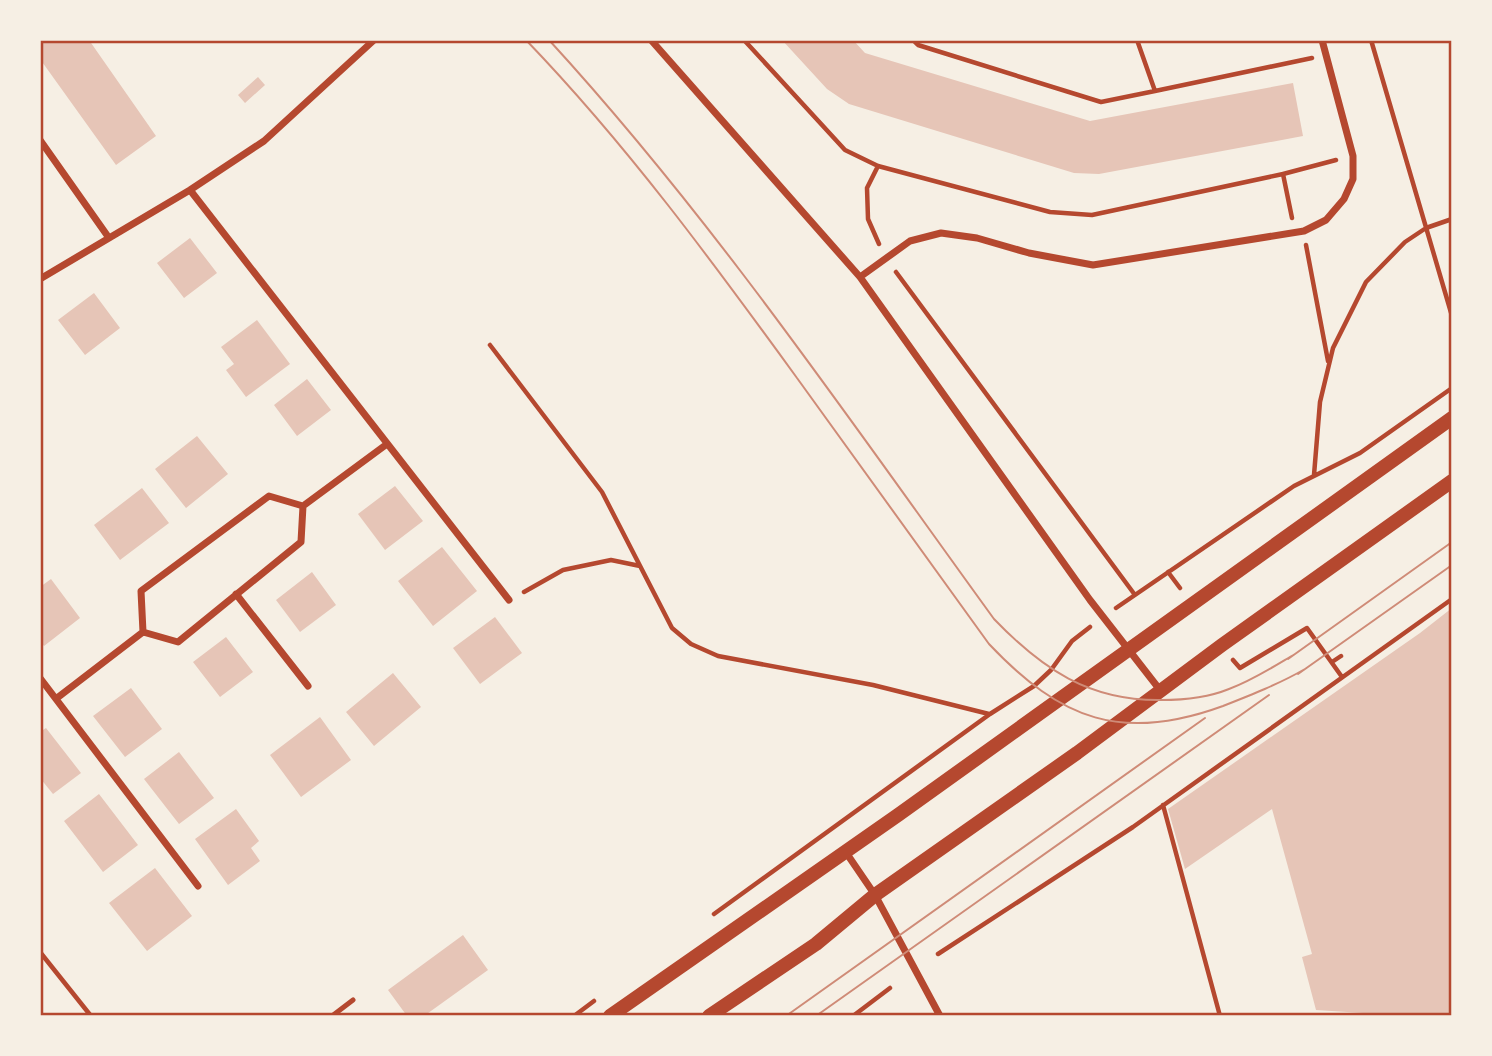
<svg xmlns="http://www.w3.org/2000/svg" width="1492" height="1056" viewBox="0 0 1492 1056" font-family="'Sofia Sans Condensed',sans-serif">
  <style>
    .building { fill: #e6c5b7 }
    .lines { fill: none; stroke-linecap: round; stroke-linejoin: round }
    .path { stroke: #b5482f; stroke-width: 4.5 }
    .service { stroke: #b5482f; stroke-width: 5 }
    .minor { stroke: #b5482f; stroke-width: 7 }
    .secondary { stroke: #b5482f; stroke-width: 14 }
    .tram { stroke: #cf8b77; stroke-width: 2 }
    .neatline { fill: none; stroke: #b5482f; stroke-width: 2.5 }
  </style>
  <rect width="100%" height="100%" fill="#f6efe4"/>
  <path class="building" d="M40,40h49l67,96 -40,29 -76,-106z
    M782,40h71l12,13 225,68 203,-38 10,53 -204,38 -25,-1 -225,-69 -22,-15z
    M258,77l7,8 -20,18 -7,-8z
    M190,238l27,35 -33,25 -27,-35z
    M94,293l26,35 -35,27 -27,-35z
    M257,320l33,44 -44,33 -20,-27 8,-6 -13,-17z
    M307,379l24,31 -34,26 -23,-31z
    M197,436l31,38 -42,34 -31,-39z
    M395,486l28,35 -38,29 -27,-36z
    M142,488l27,35 -49,37 -26,-35z
    M442,547l35,44 -44,35 -35,-45z
    M312,572l24,33 -36,27 -24,-32z
    M51,579l29,39 -36,28 -4,-5v-54z
    M1452,608v408h-42l-94,-6 -14,-53 10,-3 -40,-145 -87,60 -17,-60 252,-176z
    M495,617l27,36 -42,31 -27,-36z
    M226,637l27,35 -33,25 -27,-35z
    M393,673l28,34 -47,39 -28,-34z
    M131,688l31,41 -37,28 -32,-41z
    M320,717l31,43 -50,37 -31,-42z
    M46,728l35,45 -28,21 -13,-16v-46z
    M179,752l35,46 -35,26 -35,-45z
    M99,794l39,51 -35,27 -39,-51z
    M236,809l23,32 -8,7 9,13 -32,24 -33,-46z
    M155,868l37,48 -45,35 -38,-48z
    M463,935l25,35 -64,46h-17l-19,-26z"/>
  <g class="lines">
    <path class="path" d="M744,40l101,110 33,16 172,46 42,3 191,-41 9,44
      M913,40l5,5 183,57 54,-11 -18,-51
      M1371,40l81,276
      M1155,91l157,-33
      M878,166l-11,22 1,31 11,25
      M1283,174l53,-14
      M1306,245l22,116
      M896,272l239,323
      M490,345l112,147 70,136 19,16 27,12 155,29 116,29
      M1314,475l6,-73 13,-54 33,-66 39,-40 21,-14 26,-9
      M1168,572l12,16
      M524,592l39,-22 48,-10 29,6
      M1116,608l178,-122 66,-33 92,-65
      M1233,660l7,8 67,-40 35,49
      M1332,662l9,-6
      M1163,805l57,211
      M714,914l276,-200 44,-28 17,-16 21,-29 18,-14
      M40,952l51,64
      M938,954l195,-127 319,-228
      M574,1016l20,-15
      M853,1016l37,-28"/>
    <path class="service" d="M332,1016l21,-16"/>
    <path class="minor" d="M651,40l209,237 230,323 70,90
      M40,140l69,98
      M190,190l319,410
      M860,277l50,-36 31,-8 36,5 52,15 64,12 211,-34 22,-11 18,-21 9,-20v-23l-31,-116
      M40,279l150,-89 74,-49 110,-101
      M236,594l72,92
      M143,632l35,10 123,-100 2,-36
      M40,678l158,208
      M57,698l86,-66 -2,-41 128,-95 34,10 84,-62
      M845,851l30,44 65,121"/>
    <path class="secondary" d="M610,1016l288,-201 554,-397
      M709,1016l107,-72 59,-49 202,-142 145,-108 230,-164"/>
    <path class="tram" d="M526,40c101,105 186,221 271,338 64,89 128,178 192,266 72,76 133,99 234,62 28,-11 56,-22 82,-37
      M549,40c165,180 302,382 445,579 48,50 95,82 167,81 23,0 46,-2 68,-11 24,-9 44,-22 66,-35
      M1288,659l164,-117
      M1298,674l154,-109
      M786,1016l419,-298
      M816,1016l453,-321"/>
  </g>
  <rect width="1492" height="1056" fill="none" stroke="#f6efe4" stroke-width="84"/>
  <rect x="42" y="42" width="1408" height="972" class="neatline"/>
</svg>
